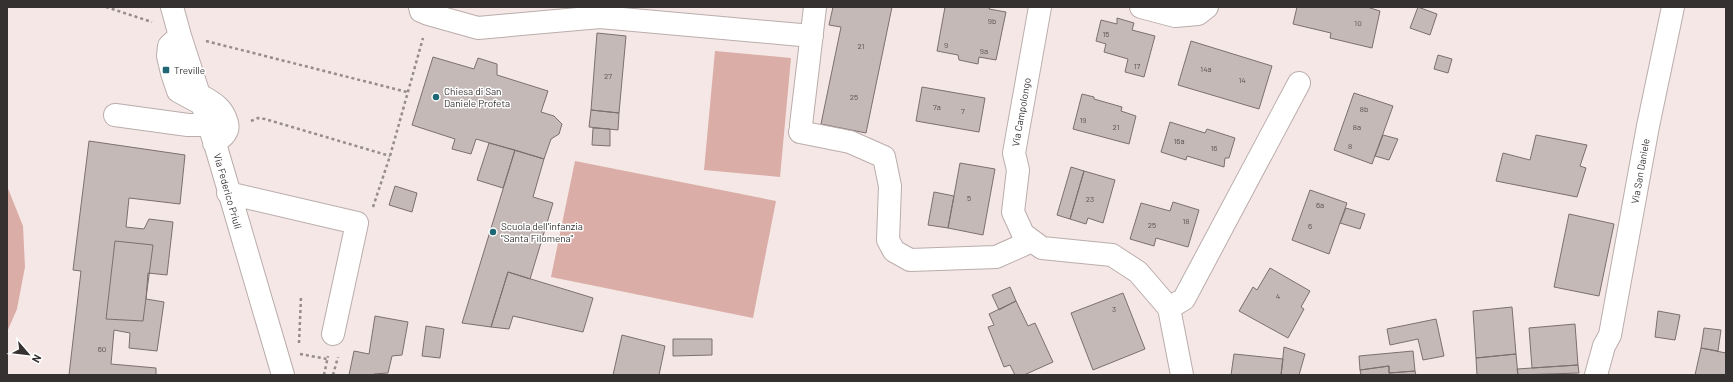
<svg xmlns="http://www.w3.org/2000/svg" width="1733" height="382" viewBox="0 0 1733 382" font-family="Barlow,sans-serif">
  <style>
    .grass { fill: #dbada7 }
    .building { fill: #c5b9b7; stroke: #7c706f }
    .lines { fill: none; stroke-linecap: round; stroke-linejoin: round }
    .minor-casing { stroke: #baadac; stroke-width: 24 }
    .path { stroke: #958c8b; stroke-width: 2.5; stroke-dasharray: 3 3; stroke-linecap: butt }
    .minor { stroke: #fff; stroke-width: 22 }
    .poi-dot { fill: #1e6774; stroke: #fff; stroke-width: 1.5 }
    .labels { text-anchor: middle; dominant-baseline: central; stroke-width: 3; stroke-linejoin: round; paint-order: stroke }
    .number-label { font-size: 8px; fill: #5a5352 }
    .poi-label { font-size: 10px; fill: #363131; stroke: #fff; text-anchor: start }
    .street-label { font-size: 10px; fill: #363131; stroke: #fff }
  </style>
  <rect width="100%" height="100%" fill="#f4e7e5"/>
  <path class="grass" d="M715,51l76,7 -11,119 -76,-7z
    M575,161l201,40 -23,117 -202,-41z
    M7,186l16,40 2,41 -8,42 -10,23z"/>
  <path class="building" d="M833,7h59l-26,126 -45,-9 20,-97 -12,-2z
    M945,7h45l-1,2 17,3 -10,48 -17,-3 -1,7 -19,-4 -1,-5 -21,-4z
    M1297,7h70l13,4 -8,37 -42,-10 1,-5 -38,-9z
    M1418,7l19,7 -7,21 -20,-7z
    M1117,18l17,5 -2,7 23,6 -11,41 -19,-5 3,-13 -24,-7 2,-8 -10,-3 5,-21 16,4z
    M597,33l29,3 -7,77 -28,-3z
    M1191,41l81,25 -13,43 -81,-24z
    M1438,55l14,4 -4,14 -14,-4z
    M433,57l41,12 4,-11 19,6v11l51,16 -7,21 13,4 8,8 -3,10 -8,5 -7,20 -68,-20 -5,15 -19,-5 3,-10 -43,-14z
    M922,87l63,11 -6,34 -63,-11z
    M1354,93l39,13 -21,58 -38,-14z
    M1082,94l12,3v2l28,8 -1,4 15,5 -7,28 -56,-15z
    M591,110l28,3 -1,17 -29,-3z
    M1170,122l35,11 2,-4 28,9 -6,20h-4l-1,9 -37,-11 -1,4 -25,-8z
    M593,128l17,1v17l-18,-1z
    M1383,135l15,4 -9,21 -14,-4z
    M1536,135l51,10 -7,21 6,2 -9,29 -81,-16 7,-28 27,7z
    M89,141l96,14 -5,49 -51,-6 -3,29 18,2 5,-10 24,3 -6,53 -19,-2 -2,26 18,3 -7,49 -28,-3 1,-15 -16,-3 -3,34 45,4v7h-87l12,-104 -8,-1z
    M489,143l26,7 -12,38 -26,-8z
    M515,150l29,9 -11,38 20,6 -23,76 -22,-7 -17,55 -29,-4z
    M960,163l35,6 -12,66 -35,-7z
    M1071,167l13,4 -14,48 -13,-4z
    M1084,171l31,9 -12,43 -15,-5 -2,6 -16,-5z
    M395,186l22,7 -5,19 -23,-7z
    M1310,190l37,13 -18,51 -37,-14z
    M934,192l20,4 -6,32 -20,-3z
    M1173,202l26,8 -11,37 -32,-9 -2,8 -24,-7 11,-36 29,8z
    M1346,208l19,6 -5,15 -20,-6z
    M1569,214l45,10 -15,72 -45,-9z
    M115,241l38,4 -10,76 -37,-2z
    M1270,268l40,23 -9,16 3,2 -16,29 -49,-27 14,-24 4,3z
    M508,272l85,26 -10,34 -70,-16 -4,13 -18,-2z
    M1010,287l6,14 -17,9 -7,-15z
    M1123,293l22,56 -52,21 -22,-57z
    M1016,301l12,25 7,-3 18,39 -29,13h-9l-5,-10 -6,2 -16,-40 6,-2 -5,-11z
    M1512,307l4,47 -40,4 -3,-47z
    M1658,311l22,4 -5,25 -20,-3z
    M375,316l33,6 -6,33 -10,1 -4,17 -14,1v1h-25l5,-24 15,3z
    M1436,319l8,37 -21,4 -5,-21 -28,6 -3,-16z
    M1575,324l3,41 -46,3 -3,-40z
    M426,326l18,3 -4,29 -18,-2z
    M1704,328l17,2 -3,21 -17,-3z
    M622,335l43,11 -6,29h-46z
    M673,339h39v16l-39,1z
    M1284,347l21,7 -6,21h-18z
    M1701,348l25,5v22h-31z
    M1413,351l2,20 -26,2v-7l-29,4 -1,-14z
    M1234,354l49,5 -2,16h-50z
    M1516,354l2,21h-41l-1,-17z
    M1578,365l1,8 -61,2 -1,-6z
    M1389,366v7l26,-2 1,4h-55l-1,-5z"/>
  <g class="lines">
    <defs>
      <path id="minor" d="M172,7l8,29 36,111 67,228
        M420,7l1,4 7,3 50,14 122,-11 212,19
        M1040,7l-26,146 4,17 -5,42 10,22 19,14 70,7 26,17 31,36 13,67
        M1141,7l34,9 23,-2 9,-7
        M180,36l-11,10 -1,10 4,17 6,18 24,13
        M198,94c14,8 25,13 29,29 1,4 1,6 -1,9 -2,5 -8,8 -12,11
        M115,115l73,10h20
        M801,125l14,-118
        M800,132l50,10 34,15 6,29 -2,54 6,11 16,9 86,-3 36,-16
        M228,193l129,30 -24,111
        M1169,308l15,-9 115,-216
        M1596,375l8,-29 6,-11 38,-209 25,-119"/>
    </defs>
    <use href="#minor" class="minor-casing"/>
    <path class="path" d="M106,7l46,15
      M206,41l201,51
      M251,121l7,-3 7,1 125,37
      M373,207l17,-51 33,-118
      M299,343l2,-46
      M300,354l27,5
      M324,375l4,-19
      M333,375l5,-18"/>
    <use href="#minor" class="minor"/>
  </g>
  <g class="poi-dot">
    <rect x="162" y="66" width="8" height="8" rx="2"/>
    <circle cx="436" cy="97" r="4"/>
    <circle cx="493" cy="232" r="4"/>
  </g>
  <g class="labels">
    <g class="number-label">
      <text x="992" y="21">9b</text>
      <text x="1358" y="23">10</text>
      <text x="1106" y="34">15</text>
      <text x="946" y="45">9</text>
      <text x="861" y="46">21</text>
      <text x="984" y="51">9a</text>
      <text x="1137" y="66">17</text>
      <text x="1206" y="69">14a</text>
      <text x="608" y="76">27</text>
      <text x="1242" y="80">14</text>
      <text x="854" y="97">25</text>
      <text x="937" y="107">7a</text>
      <text x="1364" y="109">8b</text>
      <text x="963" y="111">7</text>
      <text x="1083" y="120">19</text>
      <text x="1116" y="127">21</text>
      <text x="1357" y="127">8a</text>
      <text x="1179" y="141">16a</text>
      <text x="1350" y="146">8</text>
      <text x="1214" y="148">16</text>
      <text x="969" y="198">5</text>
      <text x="1090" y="199">23</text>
      <text x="1320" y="205">6a</text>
      <text x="1186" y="221">18</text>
      <text x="1152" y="225">25</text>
      <text x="1310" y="226">6</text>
      <text x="1278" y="296">4</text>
      <text x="1114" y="309">3</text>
      <text x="102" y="349">60</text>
    </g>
    <g class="poi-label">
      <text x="174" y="70">Treville</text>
      <text x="444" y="91">Chiesa di San<tspan x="444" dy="12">Daniele Profeta</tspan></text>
      <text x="501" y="226">Scuola dell'infanzia<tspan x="501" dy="12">"Santa Filomena"</tspan></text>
    </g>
    <g class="street-label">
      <text transform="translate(1021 112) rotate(-80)">Via Campolongo</text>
      <text transform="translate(1640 171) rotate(-80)">Via San Daniele</text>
      <text transform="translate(228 191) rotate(74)">Via Federico Priuli</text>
    </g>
  </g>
  <rect width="1733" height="382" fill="none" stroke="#363131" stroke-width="16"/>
  <g transform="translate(28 354) rotate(118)" stroke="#ffffff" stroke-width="3" paint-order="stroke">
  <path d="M0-3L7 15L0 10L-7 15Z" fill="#363131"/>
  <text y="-6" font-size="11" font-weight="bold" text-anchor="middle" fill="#363131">N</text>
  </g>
</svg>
